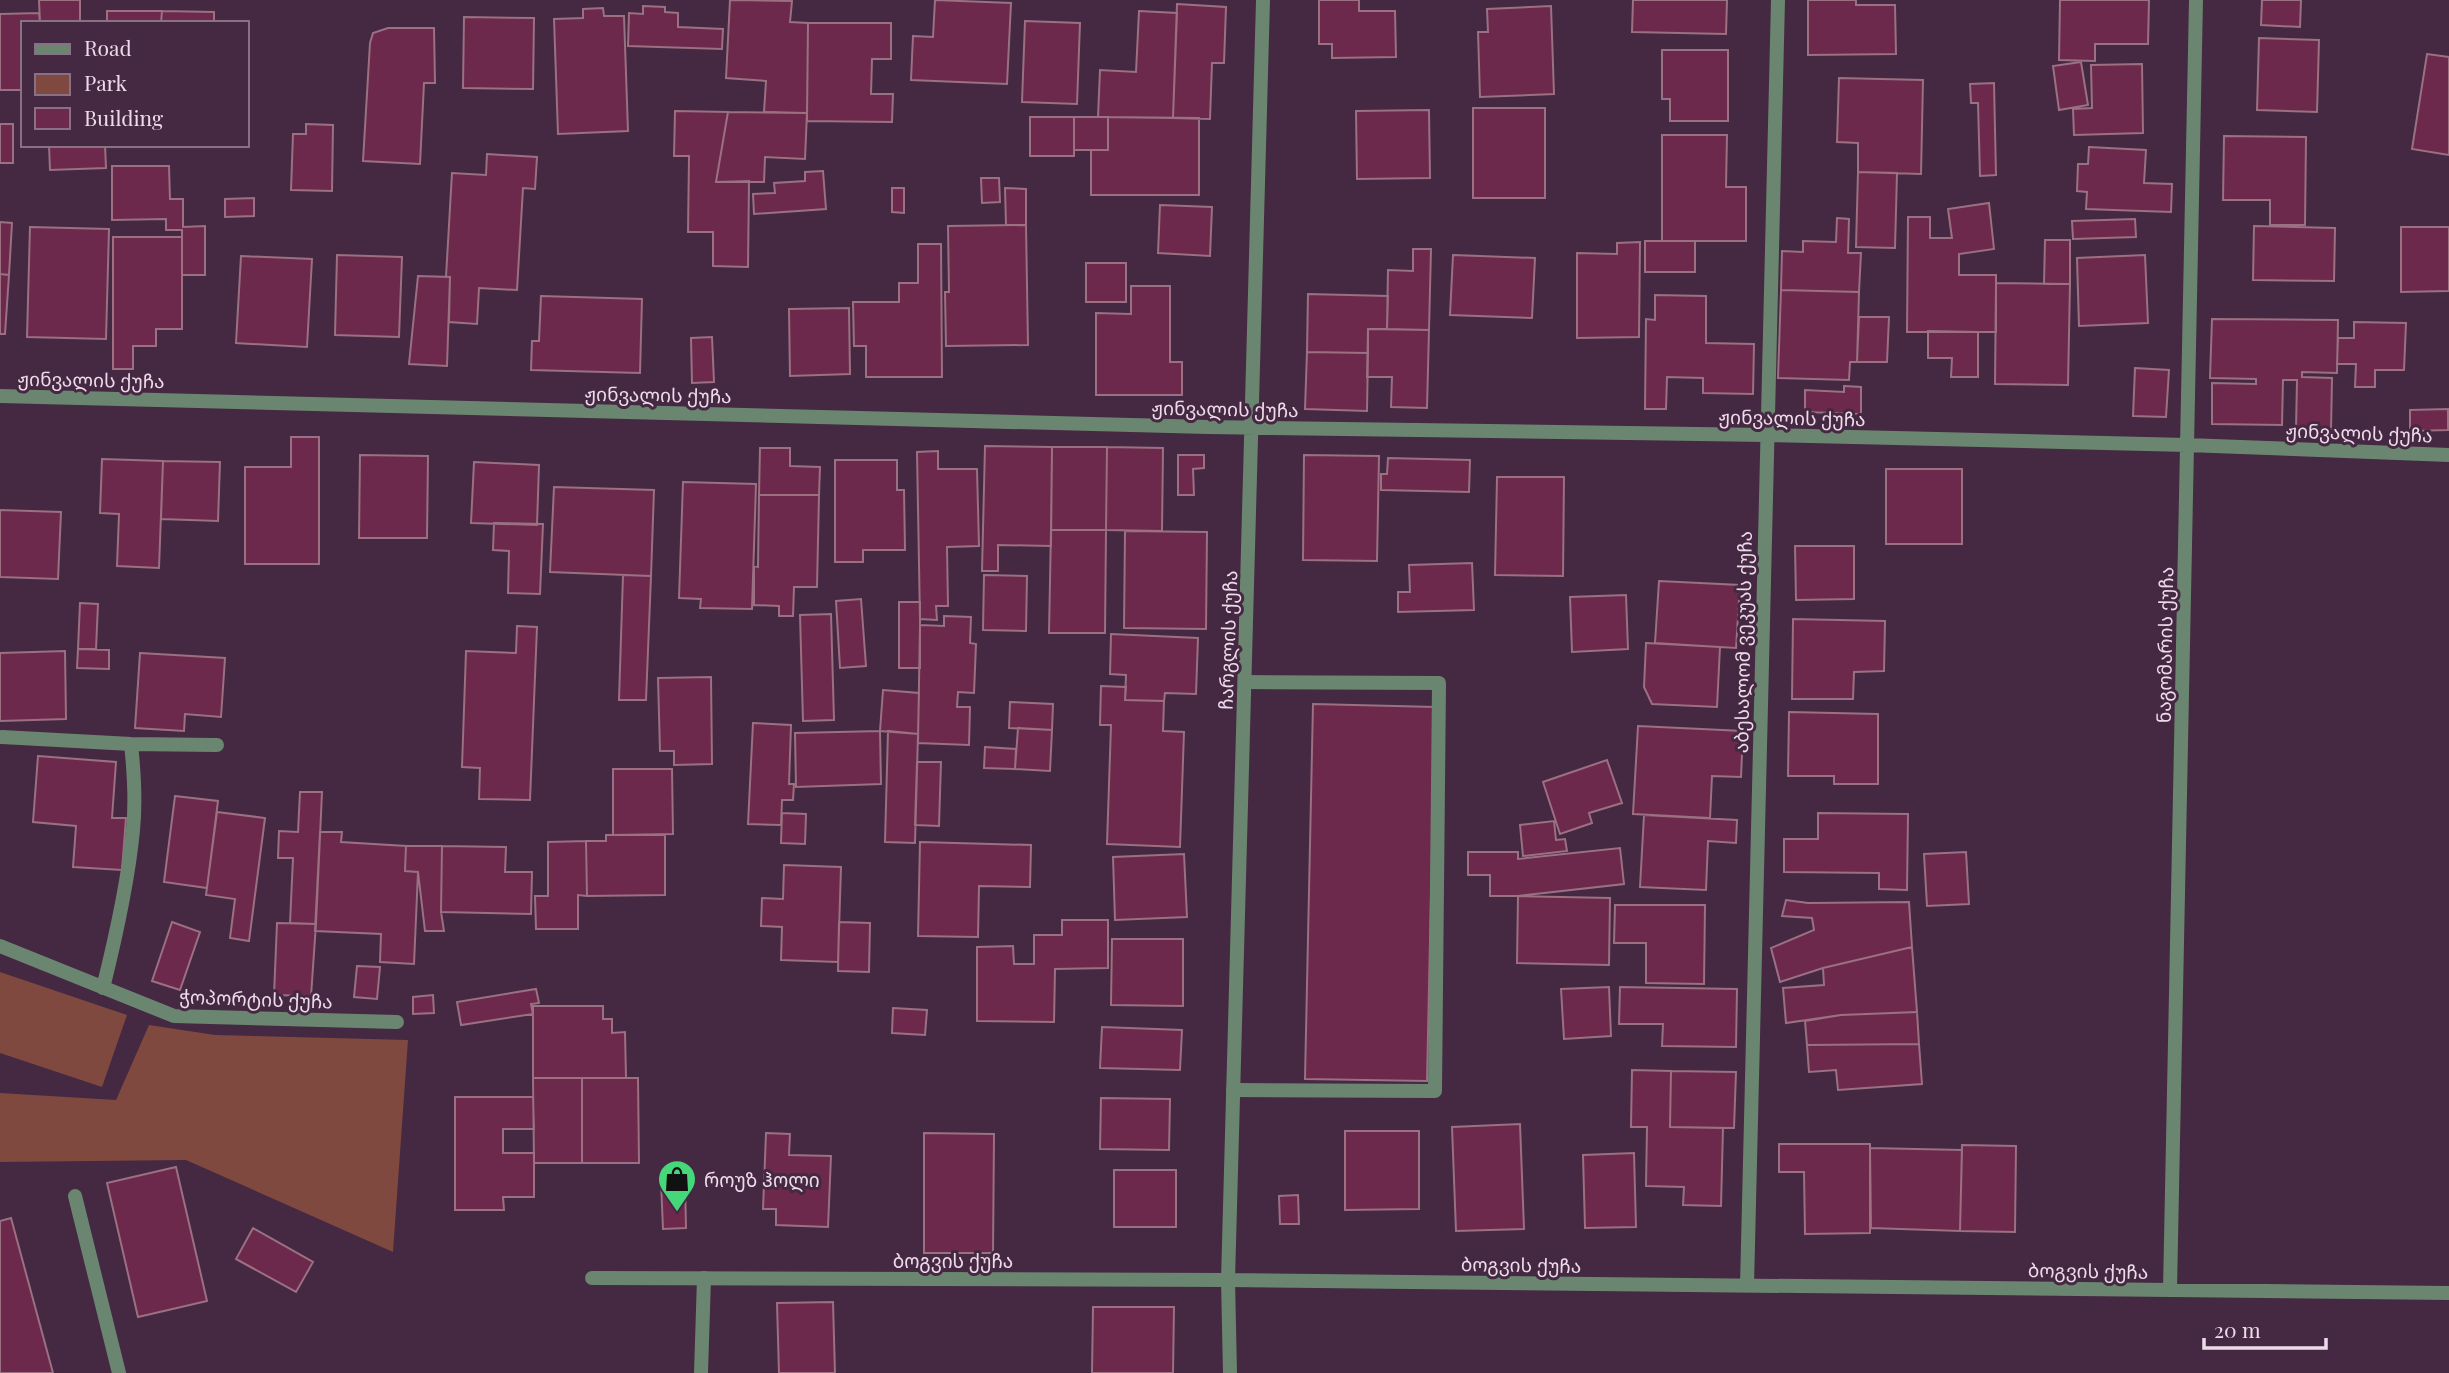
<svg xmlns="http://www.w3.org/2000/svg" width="2449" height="1373" viewBox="0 0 2449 1373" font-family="'Playfair Display','Noto Sans Georgian',serif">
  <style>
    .green { fill: #7f493f }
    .building { fill: #6c294b; stroke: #9a7082; stroke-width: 2 }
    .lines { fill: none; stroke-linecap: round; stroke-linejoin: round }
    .lane { stroke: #6a8670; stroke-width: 14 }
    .street { stroke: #6a8670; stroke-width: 14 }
    .labels { text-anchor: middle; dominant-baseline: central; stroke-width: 6; stroke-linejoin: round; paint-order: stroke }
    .street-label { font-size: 19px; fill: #eedbea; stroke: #452842 }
    .poi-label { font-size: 19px; fill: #eedbea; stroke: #452842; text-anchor: start }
  </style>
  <rect width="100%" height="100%" fill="#452842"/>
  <path class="green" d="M0,972l127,43 -25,72 -102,-34z
    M149,1025l66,10 193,5 -15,212 -207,-92 -186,2v-69l116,7z"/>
  <path class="building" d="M39,0h41v21l12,2h-52z
    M730,0l62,1 -2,21 18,1 -1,90 -43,-1 2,-31 -40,-3z
    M935,0l76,3 -4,81 -96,-4 2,-44 20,1z
    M1319,0h40v11h36l1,46 -64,1v-14h-13z
    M1633,0h94l-1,34 -94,-2z
    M1808,0h48v5h39l1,49 -88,1z
    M2060,0h89l-1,44h-53v17l-36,-1z
    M2262,0h39l-1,27 -39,-2z
    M1177,4l49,3 -2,56h-12l-2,56 -37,-1z
    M643,6l22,1v5l13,1v14l45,2 -1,20 -94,-3 1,-33 14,1z
    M1551,6l3,88 -74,3 -2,-65h10l-1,-23z
    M603,8l1,8h20l4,115 -70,3 -4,-115 29,-1v-9z
    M107,11h55l-1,12h-54z
    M162,11l52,1v11h-53z
    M1139,11l38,2 -4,105 -75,-1 2,-47 36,2z
    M39,13l1,10h-17v67h-23v-76z
    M464,17l70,1 -1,71 -70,-1z
    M1025,21l55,2 -3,81 -55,-2z
    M808,23h83v36h-19l-1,35h22l-1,28 -85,-1z
    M388,28h46l1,55h-11l-4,81 -57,-3 7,-118 3,-10z
    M2259,38l60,2 -2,72 -60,-2z
    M1662,50h66v71h-58v-22h-8z
    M2427,54l22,3v98l-37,-6z
    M2081,62l7,43 -29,5 -6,-44z
    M2142,64l1,69 -69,2 -1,-26 19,-1 -1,-43z
    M1839,78l84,2 -2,94 -63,-2v-29l-21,-1z
    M1994,83l2,92 -16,1 -2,-73h-7l-1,-19z
    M1473,108h72v90h-72z
    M1429,110l1,68 -73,1 -1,-68z
    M675,111l53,1 -12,70 33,-1 -1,86 -35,-1v-34h-25l1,-76h-15z
    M728,112l79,1 -2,46 -40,-2 -1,25h-48z
    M1030,117h44v39h-44z
    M1074,117h34v33h-34z
    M1108,117l91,1v77h-108v-45h17z
    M0,124h13v39h-13z
    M306,124l27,1 -1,66 -41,-1 2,-56h13z
    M1662,135h65l-1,52h20v54h-84z
    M2224,136l82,1 -1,88h-35v-25h-47z
    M49,145h56l1,23 -56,2z
    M2089,147l57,3 -2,33 28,1 -1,28 -85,-3 1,-17 -10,-1 1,-27h10z
    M487,154l50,3 -2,32 -12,-1 -6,102 -38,-2 -2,36 -28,-2 1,-45h-4l6,-104 34,2z
    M112,166h57l1,33h13v28l22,-1v49h-23v-45h-16v-11l-54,1z
    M823,171l3,38 -72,5 -1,-20 22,-1 -1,-10 31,-2v-9z
    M1858,172l39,1 -2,75 -39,-1z
    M981,178h18l1,24 -18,1z
    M892,188h12v25l-12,-1z
    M1005,188l21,1v36h-20z
    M254,198v18l-29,1v-18z
    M1989,203l5,46 -35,5v21h37v57h-89l1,-115h22v21h22l-4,-29z
    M1160,205l52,2 -2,49 -52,-3z
    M1837,218l12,1 -1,34h13l-2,39 -78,-2 1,-39 21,1v-11l33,1z
    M2135,219l1,18 -63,2 -1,-18z
    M0,222l12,1 -3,52 -9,-1z
    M1026,225l2,120 -82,1 -1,-54h4l-1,-66z
    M2254,226l81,2 -1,53 -81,-1z
    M30,227l79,2 -3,110 -79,-2z
    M2401,227h48v64l-48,1z
    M113,237h69v92h-26v17h-23v23h-20z
    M2045,240h25v44h-26z
    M1645,241h50v31h-50z
    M1640,242l-1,95 -62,1v-85l40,1v-11z
    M918,244h23l1,133h-76v-31h-12l-1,-44h46v-19h19z
    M1413,249h18l-2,81 -42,-1 1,-59 25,1z
    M337,255l65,2 -3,80 -64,-2z
    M1453,255l82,3 -3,60 -82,-3z
    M2145,255l3,68 -69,3 -2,-68z
    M241,256l71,3 -5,88 -71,-4z
    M1086,263h40v39h-40z
    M0,274l9,1 -4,59h-5z
    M418,276l32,1 -3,89 -38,-2z
    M1996,283l74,1 -2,101 -73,-1z
    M1131,286h39v76h12v33h-86v-82l35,1z
    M1781,290l78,2 -2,70h-7l-1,18 -71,-2z
    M1308,294l80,2 -1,33h-19v24l-61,-1z
    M1655,295l51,1v47l48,1 -1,50 -50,-1v-15l-36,-1 -1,32h-21l1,-90 9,1z
    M541,296l101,3 -2,74 -109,-3 1,-29h7z
    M849,308l1,66 -60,2 -1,-67z
    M1859,317h30l-2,45h-30z
    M2212,319l126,1 -1,53 -35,-1v5l30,1 -1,53 -35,-1 1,-50h-14l-1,45 -70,-1v-41l44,1v-5l-46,-1z
    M2354,322l52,1 -2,47h-29v17h-20l1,-23h-19l1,-26h16z
    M1368,329l61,1 -2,78 -36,-1 1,-30h-25z
    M1928,331l50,1v45h-27l1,-19h-24z
    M712,337l2,45 -22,1 -1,-45z
    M1307,352l61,1 -1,58 -62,-2z
    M2135,368l34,2 -3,47 -33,-1z
    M1844,386l17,1v27l-56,-2v-22l39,2z
    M2448,409v21l-38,1v-21z
    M291,437h28v127h-74v-97h46z
    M985,446l67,1 -1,99 -53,-1v26h-16z
    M1052,447h55l-1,83h-55z
    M1107,447l56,1 -1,83 -56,-1z
    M760,448h30v18l30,1 -1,28h-60z
    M938,451v18h39l2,77 -32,1 1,59h-12l1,14 -17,-1 -3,-167z
    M360,455l68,1 -1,82h-68z
    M1178,455h26v13l-11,1 1,26h-16z
    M1304,455l75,1 -2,105 -74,-1z
    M1388,458l82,2 -1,32 -88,-2v-16h6z
    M102,459l61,2 -4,107 -42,-2 2,-52 -19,-1z
    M835,460h62v30h7l1,60h-42v12h-28z
    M163,461l57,1 -2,59 -57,-2z
    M474,462l65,3 -2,60 -66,-2z
    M1886,469h76v75h-76z
    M1497,477h67l-1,99 -68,-1z
    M683,482l73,2 -4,125 -52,-1 1,-9 -22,-1z
    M554,487l100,3 -3,86 -101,-4z
    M759,495h60l-2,92h-23l-1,29h-14v-10l-25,-1v-39l4,1z
    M0,510l61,2 -3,67 -58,-2z
    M494,523l49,1 -3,70 -32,-1 1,-42 -16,-1z
    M1051,530h55l-1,103h-56z
    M1125,531l82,1 -1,97 -82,-1z
    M1795,546h59v53l-58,1z
    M1472,563l2,47 -76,2v-20h12l-1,-27z
    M623,575l28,1 -5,124h-27z
    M984,575l43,1 -1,55 -43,-1z
    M1659,581l81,4 -4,63 -81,-5z
    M1626,595l2,54 -56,3 -2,-55z
    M861,599l5,67 -26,2 -4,-67z
    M899,602h21v66h-21z
    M80,603l18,1 -2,45h-18z
    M831,614l3,106 -31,1 -3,-106z
    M944,616l27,1 -1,26 6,1 -2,49 -16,-1 -1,15h13l-1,38 -51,-2 2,-118 24,1z
    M1793,619l92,2 -1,50 -30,1 -1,27h-61z
    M517,626l20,1 -7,173 -51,-1 1,-31 -18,-1 4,-116 50,2z
    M1111,634l87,4 -2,56 -31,-1 -1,8 -39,-1 1,-25 -16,-1z
    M1646,643l74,4 -3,60 -65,-3 -8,-17z
    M78,649l31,1v19l-32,-1z
    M65,651l1,68 -66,2v-68z
    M140,653l85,5 -4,59 -36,-3 -1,17 -49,-3z
    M711,677l1,87 -38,1v-14h-14l-2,-73z
    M1101,686l25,1 -1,13 39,1 -1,30 21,1 -4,115 -73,-3 4,-119h-11z
    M883,690l36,3 -1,41 -38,-3z
    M1010,702l43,2 -1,26 -43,-2z
    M1313,704l122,3 -8,374 -122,-2z
    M1789,712l89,2v70h-44v-8h-46z
    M753,723l38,2 -2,59h5l-1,16h-11l-1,25 -33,-1z
    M1638,726l105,5 -2,46 -29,-1 -2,42 -77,-4z
    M1018,728l34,2 -2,41 -35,-2z
    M880,731l1,53 -85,3 -1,-54z
    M888,731l30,3 -3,109 -30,-1z
    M985,747l31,2 -1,20 -31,-1z
    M38,756l78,6 -4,56h14l-4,52 -49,-3 3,-41 -43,-4z
    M1607,760l15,43 -33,10 3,10 -32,11 -17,-52z
    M917,762h24l-2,64 -24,-1z
    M613,769h59l1,65 -60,1z
    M300,792h22l-6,132 -26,-1 3,-65h-15l1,-27 19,1z
    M175,796l43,5 -11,87 -43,-6z
    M217,812l48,6 -16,123 -19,-3 5,-39 -29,-4z
    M782,813l24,1 -1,30 -24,-1z
    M1818,813l90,1 -1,76 -28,-1v-16l-95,-1v-33h34z
    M1644,815l93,5 -1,23 -28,-2 -2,49 -66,-3z
    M1554,821l2,19 9,-1 2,12 -44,5 -3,-31z
    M320,832h22l-1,10 65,4 -1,25 13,1 -4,92 -34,-2 1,-28 -66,-3z
    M606,835h59v60l-78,1 -1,-55h20z
    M586,841l1,55 -9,-1v34h-42l-1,-33h13v-54z
    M920,842l111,3 -1,42 -51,-1 -1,51 -60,-1z
    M406,846h36l-1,66 3,19h-19l-7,-59 -13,-1z
    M442,846l64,1 -1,25h27l-1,42 -90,-2z
    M1620,848l4,36 -106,12h-28v-21h-22v-23h50v7z
    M1966,852l3,52 -42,2 -3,-52z
    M1184,854l3,63 -72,3 -2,-63z
    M784,865l57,2 -3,95 -57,-2 1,-33 -21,-1 1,-28 21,1z
    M1518,896l92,2 -1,67 -92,-2z
    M1786,900l22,3 101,-1 3,45 -89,21 -43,14 -9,-34 43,-18 -2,-12 -30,-2z
    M1615,905h90l-1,79 -58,-1v-40h-32z
    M1062,920h46v48l-53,1 -1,53 -77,-1v-74l36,-1 1,18h20v-29h28z
    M172,922l28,10 -20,58 -28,-9z
    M839,922l31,1 -1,49 -31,-1z
    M277,923l39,1 -5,72 -37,-1z
    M1112,939h71v67l-72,-1z
    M1912,947l5,65 -76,3 -55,8 -3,-35 41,-3 -1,-17z
    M357,966l23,1 -3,32 -23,-2z
    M1609,987l2,49 -47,3 -3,-50z
    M1620,987l117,2 -1,58 -74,-1 1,-22h-44z
    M536,989l3,14 -8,1 2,10 -72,11 -4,-23z
    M433,995l1,18 -21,1v-17z
    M533,1006h70v13h9v14l13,-1 1,46h-93z
    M893,1008l34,2 -2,25 -33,-2z
    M1917,1012l2,32 -112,1 -2,-24 36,-6z
    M1102,1027l80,3 -2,40 -80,-2z
    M1919,1044l3,40 -84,6 -2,-20 -27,2 -2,-27z
    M1632,1070l39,1 -1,56 53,1 -2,78 -38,-1 1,-18 -38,-1 1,-59h-16z
    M1671,1071l65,1 -2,56 -64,-1z
    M533,1078h49v85h-48z
    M582,1078h56l1,85h-57z
    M455,1097h78l1,32h-31v24h31v44h-31l1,13h-49z
    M1101,1098l69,1 -1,51 -69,-1z
    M1520,1124l4,105 -68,2 -4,-104z
    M1345,1131h74v78l-74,1z
    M766,1133l24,1 -1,21 42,1 -3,71 -52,-2v-16h-13z
    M924,1133l70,1 -1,119h-69z
    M1779,1144h91v89l-65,1 -1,-62h-25z
    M1962,1145l54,1 -1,86 -55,-1z
    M1870,1148l92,2 -2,81 -89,-3z
    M1634,1153l2,74 -51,1 -2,-73z
    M176,1167l31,134 -69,16 -31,-134z
    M1114,1170h62v57h-62z
    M685,1180l1,48 -23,1 -2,-47z
    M1298,1195l1,29h-19l-1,-28z
    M11,1218l42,155h-53v-152z
    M253,1228l60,34 -17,30 -60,-33z
    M833,1302l2,71h-56l-2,-70z
    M1093,1307h81l-1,66h-81z"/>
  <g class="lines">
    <path class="lane" d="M2,737l129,7 86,1
      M103,988c13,-52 25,-105 30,-158 3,-29 1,-58 -2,-86
      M1233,1090l202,1 4,-408 -194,-1
      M75,1196l44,177
      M1228,1280l2,93
      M701,1373l3,-95"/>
    <path class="street" d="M0,396l1208,31 558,8 421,10 262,10
      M0,946l174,70 223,6
      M592,1278l636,2 1221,13
      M1228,1280l35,-1280
      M1747,1286l31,-1286
      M2170,1290l26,-1290"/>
  </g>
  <defs>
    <symbol id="shop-pin" viewBox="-11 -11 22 30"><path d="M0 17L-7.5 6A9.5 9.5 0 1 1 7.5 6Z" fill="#45d77a" stroke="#452842"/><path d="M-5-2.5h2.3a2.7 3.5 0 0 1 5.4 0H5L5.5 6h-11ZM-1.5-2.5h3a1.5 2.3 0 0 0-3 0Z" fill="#111"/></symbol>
  </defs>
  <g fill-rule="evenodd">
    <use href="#shop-pin" x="655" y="1157" width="44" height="60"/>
  </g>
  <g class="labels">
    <g class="street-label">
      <text transform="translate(91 379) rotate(1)">ჟინვალის ქუჩა</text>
      <text transform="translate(658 394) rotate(1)">ჟინვალის ქუჩა</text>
      <text transform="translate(1225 408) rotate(1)">ჟინვალის ქუჩა</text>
      <text transform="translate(1792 417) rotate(1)">ჟინვალის ქუჩა</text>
      <text transform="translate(2359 432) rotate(2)">ჟინვალის ქუჩა</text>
      <text transform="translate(1227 640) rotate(-88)">ჩარგლის ქუჩა</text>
      <text transform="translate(1742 642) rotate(-89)">აბესალომ ვეკუას ქუჩა</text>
      <text transform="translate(2164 645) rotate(-89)">ნაგომარის ქუჩა</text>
      <text transform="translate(256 998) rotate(2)">ჭოპორტის ქუჩა</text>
      <text x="953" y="1260">ბოგვის ქუჩა</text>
      <text transform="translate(1521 1264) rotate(1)">ბოგვის ქუჩა</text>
      <text transform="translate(2088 1270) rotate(1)">ბოგვის ქუჩა</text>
    </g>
    <g class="poi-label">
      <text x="704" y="1179">როუზ ჰოლი</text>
    </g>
  </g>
  <rect x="21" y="21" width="228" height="126" fill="#452842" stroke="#897085" stroke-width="2"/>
  <rect x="35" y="44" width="35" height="10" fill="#6a8670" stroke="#897085" stroke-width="2"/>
  <text x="84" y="56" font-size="21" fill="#eedbea">Road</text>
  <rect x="35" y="74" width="35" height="21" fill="#7f493f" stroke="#897085" stroke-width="2"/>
  <text x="84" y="91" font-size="21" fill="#eedbea">Park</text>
  <rect x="35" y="108" width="35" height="21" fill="#6c294b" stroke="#897085" stroke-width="2"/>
  <text x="84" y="126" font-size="21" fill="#eedbea">Building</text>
  <path d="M2204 1338v10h122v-10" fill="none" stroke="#eedbea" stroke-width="3.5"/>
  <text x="2214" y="1338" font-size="21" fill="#eedbea" stroke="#452842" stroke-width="5" paint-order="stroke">20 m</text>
</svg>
